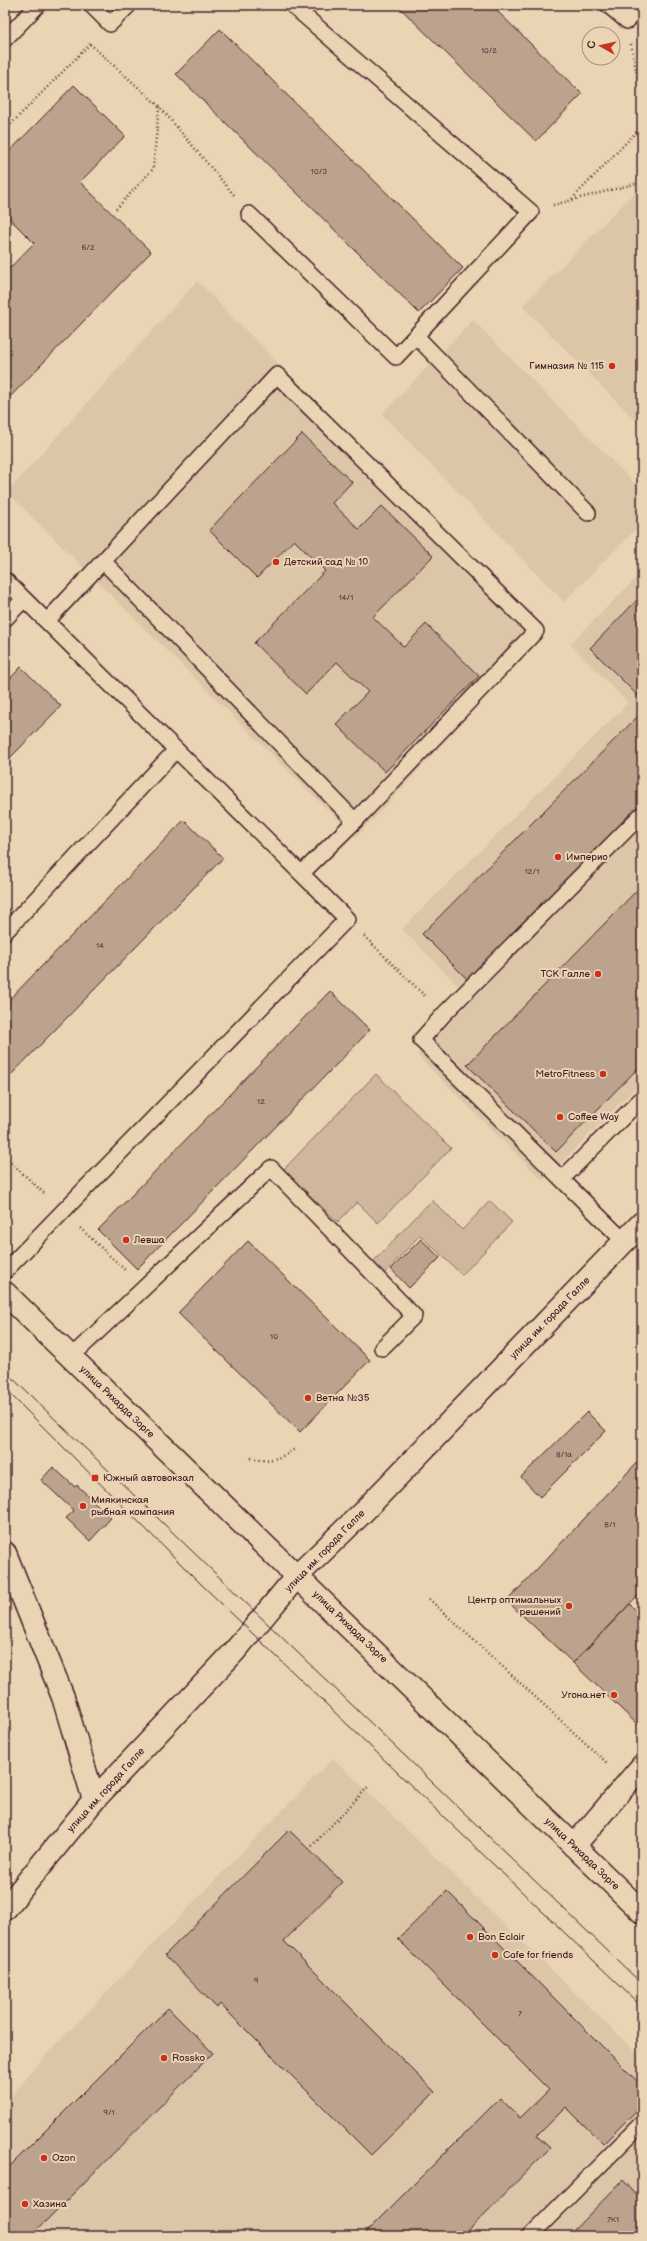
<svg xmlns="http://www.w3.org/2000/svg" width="647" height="2241" viewBox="0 0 647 2241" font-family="'Balsamiq Sans',sans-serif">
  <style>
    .built { fill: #dcc6a8 }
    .green { fill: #cfb79d; stroke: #8c6b64 }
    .building { fill: #bca38d; stroke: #4a1f2b }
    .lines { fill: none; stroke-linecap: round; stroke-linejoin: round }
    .service-casing { stroke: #4a1f2b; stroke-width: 18 }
    .minor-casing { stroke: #4a1f2b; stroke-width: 25 }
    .secondary-casing { stroke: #4a1f2b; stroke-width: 25 }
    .primary-casing { stroke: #4a1f2b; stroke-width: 25 }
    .path { stroke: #4a1f2b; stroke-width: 2.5; stroke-dasharray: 1 3; stroke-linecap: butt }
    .service { stroke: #e9d5b3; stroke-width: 15 }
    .minor { stroke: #e9d5b3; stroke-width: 22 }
    .secondary { stroke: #e9d5b3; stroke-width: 22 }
    .primary { stroke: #e9d5b3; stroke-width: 22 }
    .tram { stroke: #4a1f2b; stroke-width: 1 }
    .poi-dot { fill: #c8321e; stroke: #e9d5b3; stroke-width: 1.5 }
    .labels { text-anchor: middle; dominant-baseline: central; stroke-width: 4; stroke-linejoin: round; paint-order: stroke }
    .number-label { font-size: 8px; fill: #664044 }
    .poi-label { font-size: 10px; fill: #4a1f2b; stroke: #e9d5b3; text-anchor: start }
    .street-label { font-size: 10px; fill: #4a1f2b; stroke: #e9d5b3 }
  </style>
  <rect width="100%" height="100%" fill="#e9d5b3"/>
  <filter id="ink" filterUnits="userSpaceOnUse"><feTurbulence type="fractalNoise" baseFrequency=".025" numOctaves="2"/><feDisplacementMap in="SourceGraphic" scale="8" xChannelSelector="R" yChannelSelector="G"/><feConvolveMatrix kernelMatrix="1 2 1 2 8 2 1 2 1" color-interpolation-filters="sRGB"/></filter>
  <g filter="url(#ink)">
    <path class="built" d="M642,185v242l-120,-121z
      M197,281l348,352 -189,205 -349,-346z
      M473,320l169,171v32l-78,79 -182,-188z
      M642,572v509l-99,100 -126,-126 55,-55 -70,-71 226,-226 -58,-59z
      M333,1758l309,300v178h-637v-132l39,-47z"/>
    <path class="green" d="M376,1074l75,74 -73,75 -21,-21 -19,20 -55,-52z
      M432,1200l30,30 28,-29 22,21 -50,53 -42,-40 -36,39 -12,-11z"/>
    <path class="building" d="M397,5h94l91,89 -46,47z
      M220,29l243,239 -44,45 -243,-239z
      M74,85l51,51 -45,46 71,70 -146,150v-129l29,-30 -29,-29v-58z
      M302,434l50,48 -20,21 27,26 23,-23 51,50 -60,61 31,30 22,-23 53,52 -94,96 -49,-48 32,-32 -31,-30 -31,32 -52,-51 71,-72 -31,-31 -37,38 -48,-48z
      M642,595v105l-52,-52z
      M21,667l40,39 -56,57v-79z
      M642,712v96l-172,174 -48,-48z
      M184,820l39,38 -218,223v-77z
      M642,885v179l-86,88 -89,-87z
      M330,991l40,39 -233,239 -39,-39z
      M421,1239l19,19 -31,30 -18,-19z
      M248,1241l122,119 -70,72 -122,-119z
      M587,1412l19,19 -66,66 -19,-20z
      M642,1457v134l-69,72 -66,-62z
      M53,1467l22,20 2,-2 34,33 -21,23 -24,-23 8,-7 -33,-31z
      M630,1604l12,12v113l-69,-66z
      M289,1830l53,52 -58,59 151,151 -64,63 -151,-151 -3,4 -52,-53z
      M447,1891l195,195v19l-39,39 -37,-37 -29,29 13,12 -87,88h-101l138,-138 20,20 29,-28 -151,-151z
      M168,2008l45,45 -182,183h-26v-65z
      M623,2180l19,21v35h-74z"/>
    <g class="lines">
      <defs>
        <path id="service" d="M91,5l19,19 19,-19
          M608,5l19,16 15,-16
          M5,39l33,-34
          M249,214l147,143 135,-145 -239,-207
          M416,336l172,177
          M103,561l252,260
          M5,580l342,339 -342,352
          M5,619l19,-20
          M47,621l230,-246 259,256 -181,190 -53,52
          M5,932l171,-182
          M562,1179l80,-81
          M624,1241l-203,-201 23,-26 198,-200
          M71,1357l200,-189 143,148 -32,32
          M530,2236l112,-113"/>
        <path id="minor" d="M574,1846l68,-80"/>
        <path id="secondary" d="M5,1293l637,619
          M5,1553l58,144 31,103"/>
        <path id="primary" d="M5,1909l89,-109 140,-148 63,-76 65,-63 280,-290"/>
      </defs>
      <use href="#service" class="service-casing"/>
      <use href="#minor" class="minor-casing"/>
      <use href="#secondary" class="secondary-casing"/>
      <use href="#primary" class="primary-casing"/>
      <path class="path" d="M90,44l69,62 75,89
        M631,44l11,57
        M5,130l86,-87
        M572,199l70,-73
        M553,205l89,-23
        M116,209l37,-40 6,-62
        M364,936l62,61
        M5,1157l41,38
        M80,1228l46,43
        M251,1458c18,4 30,1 45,-10
        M429,1599l179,165
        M309,1849l59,-62"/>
      <use href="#service" class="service"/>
      <use href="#minor" class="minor"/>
      <use href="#secondary" class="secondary"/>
      <use href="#primary" class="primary"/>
      <path class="tram" d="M5,1371l637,613
        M5,1389l196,195 441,423"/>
    </g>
  </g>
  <g class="poi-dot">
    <circle cx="612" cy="366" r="4"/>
    <circle cx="276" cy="562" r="4"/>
    <circle cx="558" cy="857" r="4"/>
    <circle cx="598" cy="974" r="4"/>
    <circle cx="603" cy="1074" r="4"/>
    <circle cx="560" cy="1117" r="4"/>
    <circle cx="126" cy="1240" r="4"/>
    <circle cx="308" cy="1398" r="4"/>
    <rect x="91" y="1474" width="8" height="8" rx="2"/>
    <circle cx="83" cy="1506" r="4"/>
    <circle cx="569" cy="1606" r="4"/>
    <circle cx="614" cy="1695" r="4"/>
    <circle cx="470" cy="1937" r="4"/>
    <circle cx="495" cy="1955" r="4"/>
    <circle cx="164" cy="2058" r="4"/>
    <circle cx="44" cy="2158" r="4"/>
    <circle cx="25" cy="2204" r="4"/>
  </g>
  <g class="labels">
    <g class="number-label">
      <text x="489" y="50">10/2</text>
      <text x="319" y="171">10/3</text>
      <text x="88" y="247">6/2</text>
      <text x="346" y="597">14/1</text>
      <text x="532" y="871">12/1</text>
      <text x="100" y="945">14</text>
      <text x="261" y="1101">12</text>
      <text x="274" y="1336">10</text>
      <text x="564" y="1454">8/1а</text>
      <text x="610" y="1524">8/1</text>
      <text x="256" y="1980">9</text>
      <text x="520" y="2013">7</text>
      <text x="109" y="2112">9/1</text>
      <text x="613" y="2219">7К1</text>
    </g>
    <g class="poi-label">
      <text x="604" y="366" text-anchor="end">Гимназия № 115</text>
      <text x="284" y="562">Детский сад № 10</text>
      <text x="566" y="857">Империо</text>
      <text x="590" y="974" text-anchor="end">ТСК Галле</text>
      <text x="595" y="1074" text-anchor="end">MetroFitness</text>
      <text x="568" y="1117">Coffee Way</text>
      <text x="134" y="1240">Левша</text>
      <text x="316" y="1398">Ветна №35</text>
      <text x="103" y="1478">Южный автовокзал</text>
      <text x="91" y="1500">Миякинская<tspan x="91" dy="12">рыбная компания</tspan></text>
      <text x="561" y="1600" text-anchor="end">Центр оптимальных<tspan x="561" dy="12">решений</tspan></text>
      <text x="606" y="1695" text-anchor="end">Угона.нет</text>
      <text x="478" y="1937">Bon Eclair</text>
      <text x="503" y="1955">Cafe for friends</text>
      <text x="172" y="2058">Rossko</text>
      <text x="52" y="2158">Ozon</text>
      <text x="33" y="2204">Хазина</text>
    </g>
    <g class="street-label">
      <text transform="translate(550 1318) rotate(-46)">улица им. города Галле</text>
      <text transform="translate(117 1402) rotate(44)">улица Рихарда Зорге</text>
      <text transform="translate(325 1551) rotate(-46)">улица им. города Галле</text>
      <text transform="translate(350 1627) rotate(44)">улица Рихарда Зорге</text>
      <text transform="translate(106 1790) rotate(-48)">улица им. города Галле</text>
      <text transform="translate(582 1854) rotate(44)">улица Рихарда Зорге</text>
    </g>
  </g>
  <rect width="647" height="2241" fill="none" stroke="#e9d5b3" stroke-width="20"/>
  <rect x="10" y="10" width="627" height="2221" fill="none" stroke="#4a1f2b" stroke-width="1.5" filter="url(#ink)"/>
  <g transform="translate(601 46) rotate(278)"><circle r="19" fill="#e9d5b3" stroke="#a98c7d"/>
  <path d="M0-3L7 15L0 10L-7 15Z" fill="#c8321e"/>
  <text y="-6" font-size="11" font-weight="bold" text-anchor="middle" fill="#4a1f2b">С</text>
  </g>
</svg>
